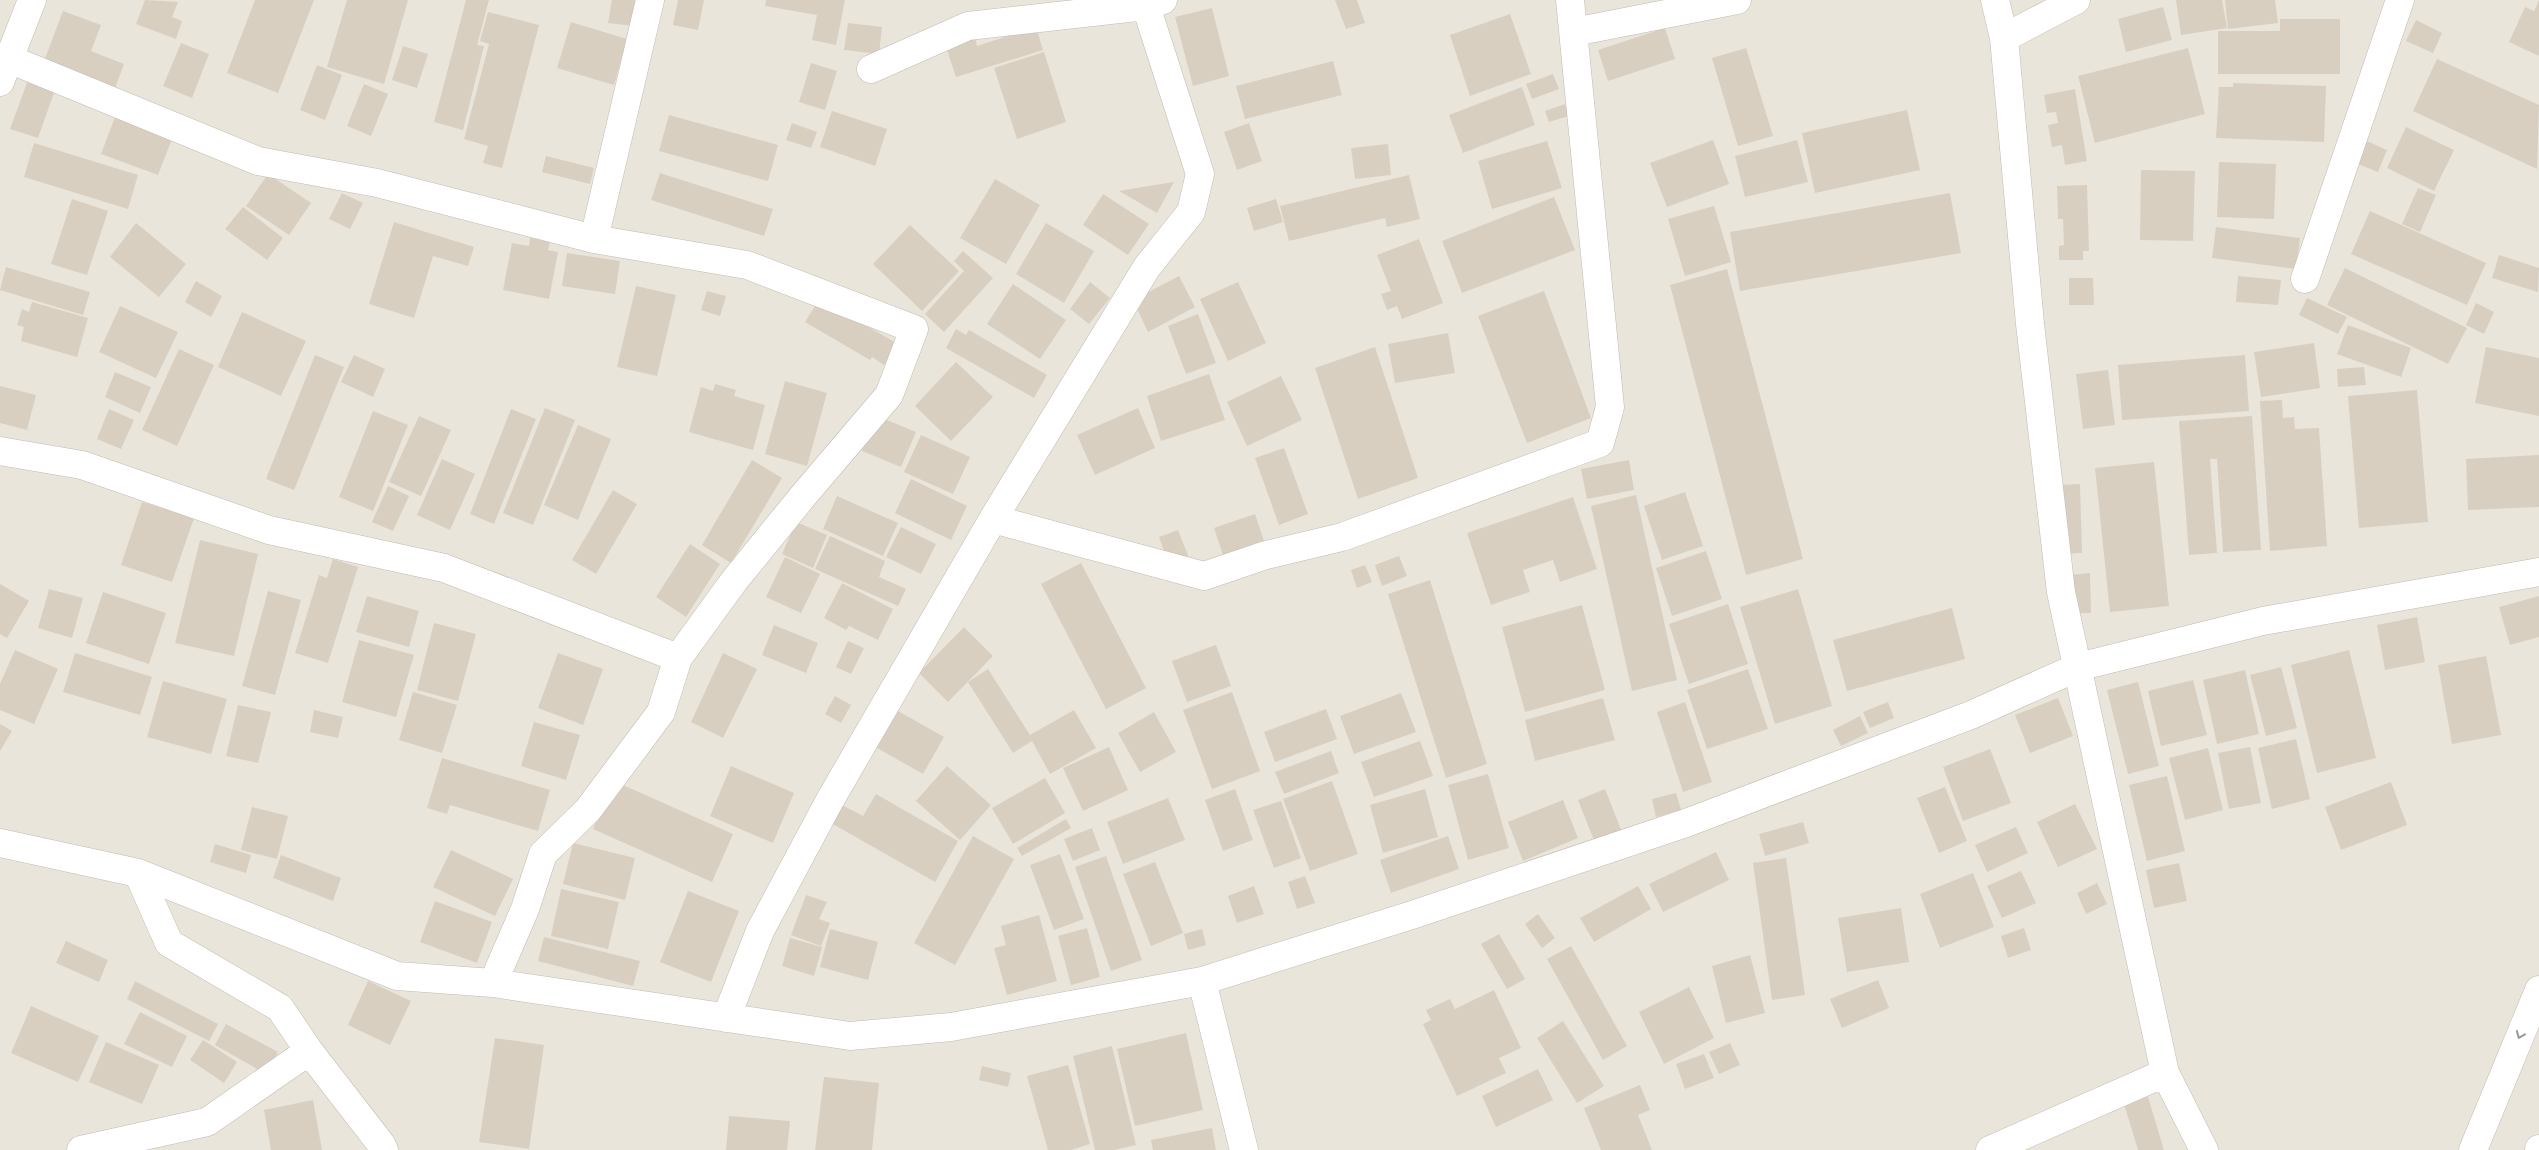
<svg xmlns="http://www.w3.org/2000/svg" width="2539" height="1150" viewBox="0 0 2539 1150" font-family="Signika,sans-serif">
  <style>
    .residential { fill: #eae5da }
    .building { fill: #d8cfc1 }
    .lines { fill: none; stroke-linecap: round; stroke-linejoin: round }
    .minor-casing { stroke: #c2bbae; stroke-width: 29 }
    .tertiary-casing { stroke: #c2bbae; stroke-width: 29 }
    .minor { stroke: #fff; stroke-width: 28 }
    .tertiary { stroke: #fff; stroke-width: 28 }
    .oneway { stroke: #9c9892 }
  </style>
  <rect width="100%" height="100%" fill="#f6f3ec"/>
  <path class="residential" d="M0,0h2539v1150h-2539z"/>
  <path class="building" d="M145,0l33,2 -6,15 10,4 -6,18 -40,-15z
    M255,0h59l-36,93 -51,-20z
    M347,0h61l-24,84 -57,-17z
    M466,0h23l-12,45 7,1 -21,84 -29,-8z
    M612,0h26l-4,26 -26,-3z
    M678,0h26l-6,30 -25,-5z
    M766,0h79l-9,45 -24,-5 5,-25 -52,-9z
    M1335,0h22l8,23 -19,6z
    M2176,0h46l5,28 -46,7z
    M2225,0h50l3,23 -50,6z
    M2539,0v56l-30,-14 16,-35 9,4z
    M2163,7l9,33 -46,12 -8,-33z
    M1212,8l17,68 -36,10 -18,-69z
    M63,11l38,14 -10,26 33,13 -9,24 -71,-27z
    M488,12l51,13 -37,143 -19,-5 5,-17 -24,-7 25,-95 -9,-3z
    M1510,14l21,60 -61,22 -20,-61z
    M2280,19h60v55h-122v-43h62z
    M2416,20l26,13 -9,20 -27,-12z
    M571,22l56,17 -13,46 -57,-17z
    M848,23l34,4 -3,27 -35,-4z
    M1036,27l7,23 -87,27 -10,-30 29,-9 2,8z
    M1665,28l10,31 -67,22 -10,-31z
    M181,43l28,11 -17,44 -29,-12z
    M403,46l25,8 -11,34 -25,-8z
    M1746,48l27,88 -35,10 -26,-88z
    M2188,48l17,66 -110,29 -17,-67z
    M1044,52l22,70 -49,17 -23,-71z
    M2437,59l102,46 -2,64 -124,-58z
    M1333,61l9,34 -97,24 -9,-33z
    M811,63l26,8 -12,39 -26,-8z
    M317,65l25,10 -17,45 -25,-10z
    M1553,74l6,15 -27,10 -6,-15z
    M28,80l27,10 -17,48 -28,-9z
    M2233,83l93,3 -2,56 -108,-4 3,-51h14z
    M364,84l24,10 -17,42 -24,-10z
    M1522,87l13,38 -72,28 -14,-38z
    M2075,89l12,72 -22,4 -3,-20 -10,2 -4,-22 10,-2 -2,-11 -9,1 -3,-18z
    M1565,104l4,12 -20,6 -4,-11z
    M1907,110l13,60 -105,23 -13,-60z
    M832,111l55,18 -12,37 -55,-19z
    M669,115l109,30 -10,36 -109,-30z
    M115,117l57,22 -14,36 -57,-21z
    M792,123l25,9 -6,16 -25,-8z
    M1249,123l13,38 -25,9 -13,-38z
    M2406,127l48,23 -20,41 -47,-23z
    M2362,139l25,11 -9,22 -25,-10z
    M1713,140l16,44 -62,23 -17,-44z
    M1797,140l11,42 -63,15 -10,-41z
    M1547,141l15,47 -70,21 -14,-48z
    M34,143l104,32 -10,34 -104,-32z
    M1388,144l3,31 -36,4 -4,-31z
    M546,156l48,12 -4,16 -48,-12z
    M2219,162l57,2 -2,55 -57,-2z
    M2141,170l54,1 -2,70 -53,-1z
    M660,173l113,36 -9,27 -113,-36z
    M268,174l43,29 -22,32 -43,-29z
    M1409,175l11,44 -33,8 -2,-9 -96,23 -9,-35z
    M995,179l45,26 -34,59 -46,-26z
    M1174,182l-17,31 -38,-22 29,-5z
    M2087,185l2,66h-6v9h-24v-14l5,-1 -1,-26h-5l-1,-33z
    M2418,188l18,7 -16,37 -18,-8z
    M342,193l21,10 -13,26 -21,-10z
    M1950,193l11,60 -221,38 -10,-59z
    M1103,194l46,30 -21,31 -45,-30z
    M1554,197l21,53 -113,43 -20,-52z
    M72,199l36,12 -21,64 -36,-11z
    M1276,199l7,23 -29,9 -7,-23z
    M1714,206l17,56 -46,14 -17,-57z
    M243,207l40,31 -16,22 -42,-31z
    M2370,211l116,52 -19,42 -116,-51z
    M394,222l80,25 -6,19 -35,-10 -19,62 -45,-14z
    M136,223l50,41 -27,33 -49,-40z
    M1046,223l48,28 -30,52 -48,-29z
    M910,225l49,46 -37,40 -49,-47z
    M2216,227l84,11 -4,31 -84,-11z
    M530,238l20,3 -2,9 10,2 -9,47 -46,-9 9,-47 17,3z
    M1419,239l24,64 -41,16 -5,-13 -10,4 -6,-16 10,-3 -14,-36z
    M963,251l30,27 -49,54 -19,-18 39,-43 -10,-10z
    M567,253l53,8 -5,33 -53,-8z
    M2499,255l40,13 -1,24 -46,-14z
    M6,267l84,25 -7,23 -83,-25z
    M2345,268l122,60 -19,36 -121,-59z
    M1727,269l76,290 -57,16 -76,-290z
    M1179,276l16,31 -47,25 -15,-32z
    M2238,276l43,4 -3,25 -42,-3z
    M2069,278h24l1,27h-25z
    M196,281l26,15 -11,21 -26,-15z
    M1090,282l20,16 -21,26 -19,-15z
    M1238,282l28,61 -38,18 -28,-62z
    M1013,284l53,36 -26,39 -53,-35z
    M636,286l40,9 -19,81 -40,-9z
    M707,291l19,5 -6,20 -19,-6z
    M1544,291l47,127 -64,25 -49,-127z
    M820,298l76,45 -12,22 -12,-8 -2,3 -65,-38z
    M2307,298l40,19 -9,17 -39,-19z
    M32,302l56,16 -11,39 -56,-16 3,-14 -7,-2 5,-16 7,3z
    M2476,303l18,9 -10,22 -18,-9z
    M120,306l58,26 -22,46 -57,-26z
    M242,312l64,29 -25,55 -63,-29z
    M1198,314l18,49 -30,11 -18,-48z
    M2348,325l63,23 -10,29 -64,-23z
    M956,329l10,6 3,-5 78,45 -13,23 -88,-50z
    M1448,333l7,40 -60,10 -7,-39z
    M2314,343l6,45 -59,9 -7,-45z
    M1375,347l43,131 -60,21 -43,-131z
    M2486,347l53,11v58l-64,-13z
    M179,349l35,16 -37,81 -35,-16z
    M315,355l29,12 -50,123 -28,-11z
    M354,355l31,14 -12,28 -32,-15z
    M2245,355l4,56 -127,9 -4,-55z
    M956,362l37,35 -42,44 -36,-35z
    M2364,367l2,18 -28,2 -1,-18z
    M2108,370l7,55 -32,4 -7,-55z
    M115,372l36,15 -11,26 -35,-16z
    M1209,374l16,46 -64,21 -14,-45z
    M1281,376l21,44 -55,26 -20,-44z
    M785,381l42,12 -20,73 -42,-12z
    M715,384l21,6 -2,6 31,9 -12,45 -64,-18 12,-45 12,4z
    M0,386l36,9 -9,35 -27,-7z
    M2417,390l11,132 -69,6 -11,-132z
    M2282,400l1,18 11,-1 1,12 24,-1 8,118 -57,5 -10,-150z
    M545,408l30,12 -42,105 -30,-12z
    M1138,408l17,40 -60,27 -18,-40z
    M109,409l25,11 -13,29 -24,-10z
    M511,409l25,10 -42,105 -24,-10z
    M373,411l35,14 -35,86 -34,-14z
    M419,416l32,14 -30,66 -32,-14z
    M877,416l39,16 -15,35 -39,-16z
    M2252,416l9,134 -38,2 -6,-93h-7l7,94 -28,2 -10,-134z
    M578,425l33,14 -33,81 -34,-15z
    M921,435l49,22 -17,37 -49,-22z
    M1284,448l24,66 -29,11 -24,-67z
    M2539,455v52l-71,3 -2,-51z
    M442,459l33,15 -25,56 -33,-15z
    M752,460l30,18 -51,85 -29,-18z
    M1629,460l5,30 -47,9 -6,-30z
    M2154,462l15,144 -59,6 -15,-144z
    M911,479l56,27 -16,34 -56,-27z
    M2080,484l2,69 -21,1 -3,-69z
    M388,486l21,10 -16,35 -21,-9z
    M613,490l24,14 -41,70 -24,-14z
    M1685,492l18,54 -41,14 -18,-54z
    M1636,495l41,185 -45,11 -41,-185z
    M837,496l61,27 -15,33 -60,-27z
    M1573,497l24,72 -37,13 -7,-22 -30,10 7,22 -39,13 -24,-72z
    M142,502l52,16 -22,64 -51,-17z
    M1255,514l12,36 -41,14 -12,-36z
    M796,522l31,13 -14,33 -31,-14z
    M901,527l35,17 -15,30 -35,-17z
    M1178,530l11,28 -20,7 -10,-28z
    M830,536l55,25 -6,16 27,12 -8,17 -83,-37z
    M200,540l58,14 -24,102 -59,-13z
    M690,544l30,20 -34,53 -30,-20z
    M1706,551l16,48 -50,17 -16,-48z
    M1399,556l8,20 -25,10 -7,-21z
    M785,557l35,17 -19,39 -35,-16z
    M333,559l25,8 -30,96 -33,-10 24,-78 8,3z
    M1081,563l65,125 -40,21 -65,-125z
    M1365,565l7,17 -15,6 -6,-18z
    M2090,573l1,40h-20l-2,-38z
    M1430,580l57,184 -41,14 -58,-184z
    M842,583l51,26 -15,31 -29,-14 -3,4 -22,-12z
    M0,584l29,17 -22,37 -7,-4z
    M49,589l34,9 -11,40 -34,-10z
    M1798,589l34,117 -57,18 -35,-117z
    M268,591l33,9 -26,95 -33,-9z
    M103,592l63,21 -17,51 -63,-21z
    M367,596l52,15 -10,36 -53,-15z
    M2539,596v41l-29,8 -11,-38z
    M1728,604l20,60 -59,20 -20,-60z
    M1582,605l23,85 -80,22 -23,-85z
    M1952,608l13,51 -118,32 -14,-51z
    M2417,617l8,45 -40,8 -8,-45z
    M434,623l42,11 -18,67 -41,-11z
    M774,625l44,18 -12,30 -44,-18z
    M964,627l29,29 -45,46 -29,-29z
    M359,640l55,15 -18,62 -54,-15z
    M848,641l16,7 -13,26 -15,-7z
    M1216,645l15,41 -44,16 -15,-41z
    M15,650l43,19 -24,55 -34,-14v-26z
    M2349,650l27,108 -59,15 -26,-108z
    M75,653l77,24 -12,38 -77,-23z
    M558,653l45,16 -20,56 -45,-17z
    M723,653l34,16 -34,69 -32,-16z
    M2486,656l15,79 -49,9 -14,-79z
    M2281,667l16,61 -31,8 -16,-61z
    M988,669l42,66 44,-25 22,38 -46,26 -18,-33 -19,12 -45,-71z
    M1748,669l20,60 -61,20 -20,-59z
    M2245,670l14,64 -42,10 -14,-64z
    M2193,680l14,55 -46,11 -13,-55z
    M163,681l64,18 -16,55 -64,-17z
    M2138,682l21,84 -31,8 -21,-84z
    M413,692l44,13 -15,48 -43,-13z
    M1232,692l28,79 -48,18 -29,-79z
    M1401,693l15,39 -62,22 -14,-38z
    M835,696l16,9 -10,18 -16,-9z
    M1603,698l12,42 -80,21 -10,-41z
    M2058,698l15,38 -43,17 -15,-38z
    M1685,702l27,80 -29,10 -26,-80z
    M1888,702l6,16 -24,10 -7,-16z
    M238,705l33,7 -13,51 -32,-7z
    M891,707l53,30 -21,37 -53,-30z
    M1326,709l11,30 -62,23 -11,-30z
    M314,710l29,7 -5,21 -28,-6z
    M1154,712l22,40 -36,20 -22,-39z
    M1860,716l8,17 -27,13 -8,-16z
    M534,722l46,13 -14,45 -45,-14z
    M0,724l12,7 -12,20z
    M2296,739l14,60 -38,10 -14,-61z
    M1420,741l13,35 -59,21 -13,-35z
    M1109,747l19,43 -45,21 -20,-43z
    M2250,747l11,56 -32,6 -11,-56z
    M2208,748l15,62 -38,10 -16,-62z
    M1990,749l21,54 -48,18 -20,-54z
    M1331,751l8,22 -55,21 -9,-22z
    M442,758l108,32 -12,41 -88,-26 -3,9 -20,-6z
    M731,766l63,27 -21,50 -63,-27z
    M947,766l44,39 -31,35 -44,-39z
    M1488,774l21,74 -41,12 -20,-75z
    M2167,776l18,75 -38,10 -18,-76z
    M1045,778l20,35 -52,31 -21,-36z
    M614,781l119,53 -21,48 -119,-53z
    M1332,781l26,73 -48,17 -27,-72z
    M2391,782l16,43 -66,25 -16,-43z
    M1945,787l22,54 -28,12 -22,-55z
    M1235,789l18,51 -30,11 -18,-51z
    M1425,789l13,48 -55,16 -13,-48z
    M1605,789l17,43 -27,11 -17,-43z
    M1676,793l5,17 -25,7 -4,-18z
    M876,794l82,47 -23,41 -104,-59 11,-18 21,11z
    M1168,798l17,42 -62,24 -16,-42z
    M1563,800l15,38 -55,23 -15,-39z
    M1281,801l20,57 -27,10 -21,-58z
    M2075,804l22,45 -39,18 -21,-45z
    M252,807l36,9 -11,43 -36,-9z
    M1066,819l5,9 -49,28 -5,-8z
    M1803,822l6,21 -44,13 -6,-22z
    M2016,827l12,26 -41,19 -12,-27z
    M1092,828l8,22 -27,11 -9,-22z
    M973,836l41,23 -59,106 -41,-22z
    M1448,836l11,33 -68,24 -11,-33z
    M573,843l62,15 -10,42 -62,-16z
    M215,844l36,11 -5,18 -36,-11z
    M451,850l62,29 -18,37 -62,-29z
    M1716,852l13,28 -66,32 -14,-28z
    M1060,854l24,65 -30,11 -24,-65z
    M281,855l60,23 -8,23 -60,-23z
    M1106,856l36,104 -31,11 -36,-104z
    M1786,858l19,137 -33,5 -19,-137z
    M1155,862l28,71 -32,13 -28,-72z
    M2179,863l8,38 -33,7 -8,-38z
    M2021,871l15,32 -34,15 -15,-32z
    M1973,873l21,54 -54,21 -20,-54z
    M1305,876l10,27 -18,6 -9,-27z
    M2097,883l10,21 -21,10 -9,-21z
    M1254,886l10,28 -27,9 -9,-27z
    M1638,886l13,23 -57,33 -14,-24z
    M561,889l58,13 -11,47 -57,-13z
    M688,891l51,20 -28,71 -51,-20z
    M806,895l21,7 -8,17 11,4 -9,23 -30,-11z
    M435,901l57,21 -15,41 -57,-21z
    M1901,908l8,54 -62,10 -9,-54z
    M1538,914l17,24 -13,10 -17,-24z
    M1039,915l18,66 -50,14 -13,-47 12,-3 -5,-19z
    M1087,928l13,49 -29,8 -13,-49z
    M2024,928l7,22 -23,8 -7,-22z
    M830,929l48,13 -10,38 -48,-13z
    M1202,929l4,16 -18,5 -4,-16z
    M1499,934l26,45 -18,10 -26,-45z
    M544,937l96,24 -7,25 -95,-25z
    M790,938l32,9 -8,29 -32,-10z
    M66,941l42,19 -9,22 -43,-19z
    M1571,946l56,100 -24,14 -56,-101z
    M1750,955l15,58 -39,10 -14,-57z
    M1878,980l11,28 -47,20 -12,-29z
    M135,981l83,43 -9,17 -82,-42z
    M368,981l43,20 -21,44 -42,-20z
    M1689,987l25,51 -50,26 -25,-52z
    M1494,990l27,58 -22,10 7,15 -49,23 -34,-72 8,-4 -5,-10 24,-11 5,10z
    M31,1006l68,30 -21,46 -67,-29z
    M140,1012l47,24 -15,31 -48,-23z
    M1563,1021l41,65 -27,17 -40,-65z
    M226,1024l52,28 -12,22 -51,-29z
    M1186,1033l17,77 -68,16 -18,-77z
    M495,1038l49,7 -15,104 -50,-7z
    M203,1040l34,22 -13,21 -34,-23z
    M106,1042l53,23 -17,39 -53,-22z
    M1730,1043l10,22 -21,9 -10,-22z
    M1112,1046l24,99 -22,5h-19l-22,-94z
    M1704,1054l10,24 -29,11 -9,-25z
    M1068,1065l22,79 -19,6h-23l-21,-74z
    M982,1066l29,7 -3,14 -29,-7z
    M1538,1069l15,31 -57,27 -14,-31z
    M824,1077l55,6 -7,67h-57z
    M1640,1085l10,25 -12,5 14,35h-51l-17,-42z
    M2148,1097l16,53h-26l-14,-46z
    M313,1100l9,50h-51l-7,-40z
    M729,1116l61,5 -3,29h-61z
    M1212,1128l4,22h-63l-2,-10z"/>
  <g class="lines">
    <defs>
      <path id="minor" d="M1995,0l9,38 26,286 31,268 104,481 39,77
        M1574,32l163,-32
        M2004,38l72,-38
        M9,59l249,102 119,22 217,56 153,26 167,64 -25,66 -86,101 -69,85 -56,77 -17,54 -73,98 -45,44 -18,55 -32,74
        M871,69l97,-43 178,-20 17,-6
        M0,82l32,-82
        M594,239l56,-239
        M2305,279l95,-279
        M0,451l82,14 187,65 175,38 234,90
        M993,519l211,57 62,-21 76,-18 258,-94 10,-36 -40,-407
        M0,843l138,30 31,70 111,65 29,43 72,93 3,6
        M138,873l259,103 96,7 357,53 101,-9 251,-46 210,-66 274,-92 285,-108 107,-48 185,-46 276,-49
        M1202,981l42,169
        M726,1018l34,-87 70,-131 163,-281 154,-252 44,-55 9,-38 -54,-168
        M81,1150l126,-28 102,-71
        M1990,1150l175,-77"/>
      <path id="tertiary" d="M2473,1150l66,-160
        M2539,1150v-1"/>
    </defs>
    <use href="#minor" class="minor-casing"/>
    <use href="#tertiary" class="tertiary-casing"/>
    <use href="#minor" class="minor"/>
    <use href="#tertiary" class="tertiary"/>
  </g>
  <defs><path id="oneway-chevron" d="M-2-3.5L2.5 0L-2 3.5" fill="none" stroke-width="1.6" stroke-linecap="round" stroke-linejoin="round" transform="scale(1.25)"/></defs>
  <use class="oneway" href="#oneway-chevron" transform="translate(2520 1035) rotate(112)"/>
</svg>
